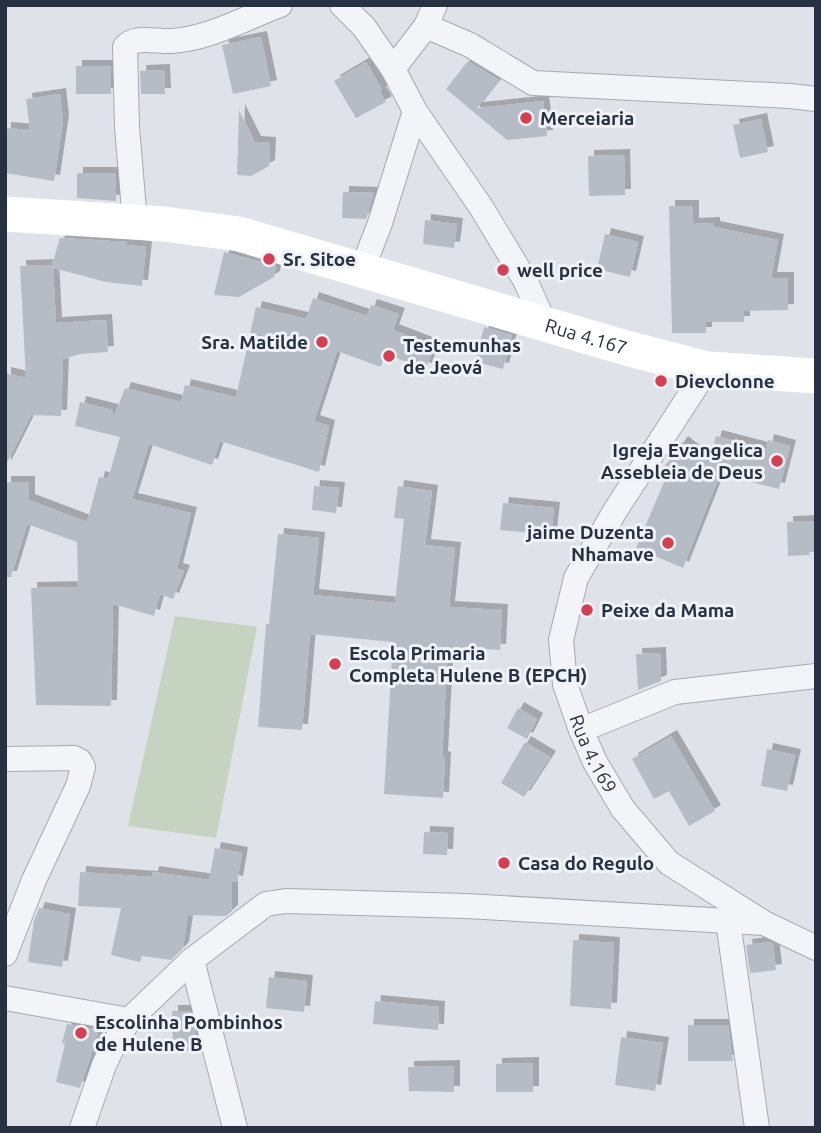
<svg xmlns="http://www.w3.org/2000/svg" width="821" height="1133" viewBox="0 0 821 1133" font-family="Ubuntu,sans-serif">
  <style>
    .green { fill: #c5d3c0 }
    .building { fill: #b6bcc6; filter: url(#shadow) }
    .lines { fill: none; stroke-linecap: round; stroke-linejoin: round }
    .street-casing { stroke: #a4aab3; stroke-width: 26 }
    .street { stroke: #f2f4f7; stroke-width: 24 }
    .secondary { stroke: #fff; stroke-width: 35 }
    .poi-dot { fill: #d24054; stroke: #eff2f7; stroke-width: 2.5 }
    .labels { text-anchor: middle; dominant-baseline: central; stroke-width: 6; stroke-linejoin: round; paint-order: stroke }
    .poi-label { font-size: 19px; font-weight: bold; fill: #283141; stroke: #eff2f7; text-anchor: start }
    .street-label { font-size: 19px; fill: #283141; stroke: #eff2f7 }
  </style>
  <defs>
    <filter id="shadow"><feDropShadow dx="6" dy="-6" stdDeviation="0" flood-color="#0004"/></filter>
  </defs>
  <rect width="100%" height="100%" fill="#dfe3e9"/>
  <path class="green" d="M175,616l82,11 -41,211 -88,-12z"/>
  <path class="building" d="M261,37l10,49 -38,8 -11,-49z
    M468,61l31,19 -22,28 66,-7 4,35 -40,4 -61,-51z
    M366,62l16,28 -2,2 6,10 -30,16 -22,-37z
    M76,66h35v28h-35z
    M164,70l1,24h-24l-1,-23z
    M60,94l3,27 -9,60 -49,-8v-45l25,2 -4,-31z
    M239,110l16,32 15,1 -1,23 -18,10 -14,-1z
    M761,119l7,33 -28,6 -7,-33z
    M624,155l1,40 -36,1 -1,-40z
    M77,173h39v28l-39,-3z
    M343,192l31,1 -8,26 -24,-1z
    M669,206h24v18l21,-1v4l64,13 -7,38h17v32l-44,1v11h-38v11h-34z
    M425,220l32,4 -3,24 -31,-4z
    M605,234l33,8 -8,35 -33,-8z
    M60,238l67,4 -1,3 20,2 -4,39 -36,-4 -53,-14 3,55 50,-3 2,32 -28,2 -17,5 -2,57 -30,-1 -26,52v-94l21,5 -6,-112 32,-1z
    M224,252l52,14 -2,11 -35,20 -25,-2z
    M313,298l54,18 4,-11 28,9 -6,16 41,16 -8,23 -41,-15 -4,13 -44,-16 -23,70 15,5 -10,46 -99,-31 -8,24 -63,-21 -17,55 59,14 -14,56 7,2 -11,28 -13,-5 -6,22 -41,-12 -2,102 -75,-1 -5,-117 47,-1 -1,-45 -50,-18 -16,53h-6v-95h24v18l58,22 12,-45 9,2 12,-42 -45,-11 5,-24 32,8 1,9 12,-31 56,14 4,-17 51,12 20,-90 50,12z
    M484,327l28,8 -9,34 -28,-7z
    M716,436l50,13 2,-9 22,6 -11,43 -59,-15 -37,94 -47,-20 28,-66 -7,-5 25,-35 27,21z
    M314,486l25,2 -3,25 -24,-3z
    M398,486l34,5 -7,54 30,3 -6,59 53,3 -2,40 -52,-3 -6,110 3,1 -2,40 -59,-4 9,-152 -83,-8 -8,96 -44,-3 8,-103h3l9,-90 41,4 -6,57 82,8 9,-84 -10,-1z
    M503,503l51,5 -3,27 -51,-5z
    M814,521l1,31h-6l1,3 -22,1 -1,-34z
    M660,653l1,28 -23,9 -2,-36z
    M518,708l19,11 -10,20 -20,-11z
    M671,736l44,75 -26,15 -20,-35 -15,8 -22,-40z
    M525,742l25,15 -26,40 -23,-14z
    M767,749l28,6 -8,36 -26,-5z
    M424,832l24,1 -1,22 -24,-1z
    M215,848l27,5 -5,29 -5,-1v30l-6,5 -38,-1 -5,33 -12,12 -29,-4 -2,6 -29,-7 10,-47 -43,-2 2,-34 72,5 1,-5 56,8z
    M39,908l31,6 -8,53 -34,-5 6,-41z
    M573,940l41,3 -3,66 -41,-3z
    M769,942l4,2 3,26 -26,3 -4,-28z
    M269,977l38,4 -3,31 -38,-4z
    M375,1001l64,6 -1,23 -65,-6z
    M172,1011h18l10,39 -27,1z
    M67,1024l32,6 -19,58 -24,-6 9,-38 -3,-1z
    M688,1025h40l5,36h-45z
    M621,1037l42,6 -8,48 -40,-6z
    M533,1063v29h-37v-28z
    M454,1066v26l-45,-1 -1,-24z"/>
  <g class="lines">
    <defs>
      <g id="street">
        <path d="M342,5l22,22 29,42 22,42 66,96 44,73 19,42"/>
        <path d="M426,26l44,19 63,38 257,13 26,3"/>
        <path d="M393,69l33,-43 9,-21"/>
        <path d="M135,222l-8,-95 -2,-80c9,-12 33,-5 46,-6 38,-2 74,-23 109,-36"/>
        <path d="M362,270l18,-47 35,-112"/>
        <path id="s1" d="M707,369l-92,142 -39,67 -15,62 4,44 16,46 14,32 28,47 46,54 95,60 52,25"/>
        <path d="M581,730l94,-38 141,-16"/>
        <path d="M5,759l69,-1 6,3 3,6 -5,19 -44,94 -29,74"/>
        <path d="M728,921l29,207"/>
        <path d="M192,960l43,168"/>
        <path d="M5,998l124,22"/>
        <path d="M82,1128l22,-63 11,-23 14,-22 63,-60 74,-56 20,-3 180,5 298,17"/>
      </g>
    </defs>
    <use href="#street" class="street-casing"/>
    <use href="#street" class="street"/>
    <path class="secondary" id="s2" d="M5,214l159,10 75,10 387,114 81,21 109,7"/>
  </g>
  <g class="poi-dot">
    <circle cx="526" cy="118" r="7"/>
    <circle cx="269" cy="259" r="7"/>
    <circle cx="503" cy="270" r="7"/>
    <circle cx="322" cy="342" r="7"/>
    <circle cx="389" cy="356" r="7"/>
    <circle cx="661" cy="381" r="7"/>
    <circle cx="777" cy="461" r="7"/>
    <circle cx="668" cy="543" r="7"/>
    <circle cx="587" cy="610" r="7"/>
    <circle cx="335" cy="664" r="7"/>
    <circle cx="504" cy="863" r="7"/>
    <circle cx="81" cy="1033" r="7"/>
  </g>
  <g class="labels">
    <g class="poi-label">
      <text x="540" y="118">Merceiaria</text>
      <text x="283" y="259">Sr. Sitoe</text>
      <text x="517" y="270">well price</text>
      <text x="308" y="342" text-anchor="end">Sra. Matilde</text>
      <text x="403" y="345">Testemunhas<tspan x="403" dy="22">de Jeová</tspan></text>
      <text x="675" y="381">Dievclonne</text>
      <text x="763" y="450" text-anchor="end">Igreja Evangelica<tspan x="763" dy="22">Assebleia de Deus</tspan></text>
      <text x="654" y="532" text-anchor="end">jaime Duzenta<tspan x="654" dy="22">Nhamave</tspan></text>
      <text x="601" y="610">Peixe da Mama</text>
      <text x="349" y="653">Escola Primaria<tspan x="349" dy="22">Completa Hulene B (EPCH)</tspan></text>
      <text x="518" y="863">Casa do Regulo</text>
      <text x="95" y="1022">Escolinha Pombinhos<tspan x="95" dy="22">de Hulene B</tspan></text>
    </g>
    <g class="street-label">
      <text stroke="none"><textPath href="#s2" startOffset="597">Rua 4.167</textPath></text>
      <text stroke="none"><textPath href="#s1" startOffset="430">Rua 4.169</textPath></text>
    </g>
  </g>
  <rect width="821" height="1133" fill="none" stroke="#283141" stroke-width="14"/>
</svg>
